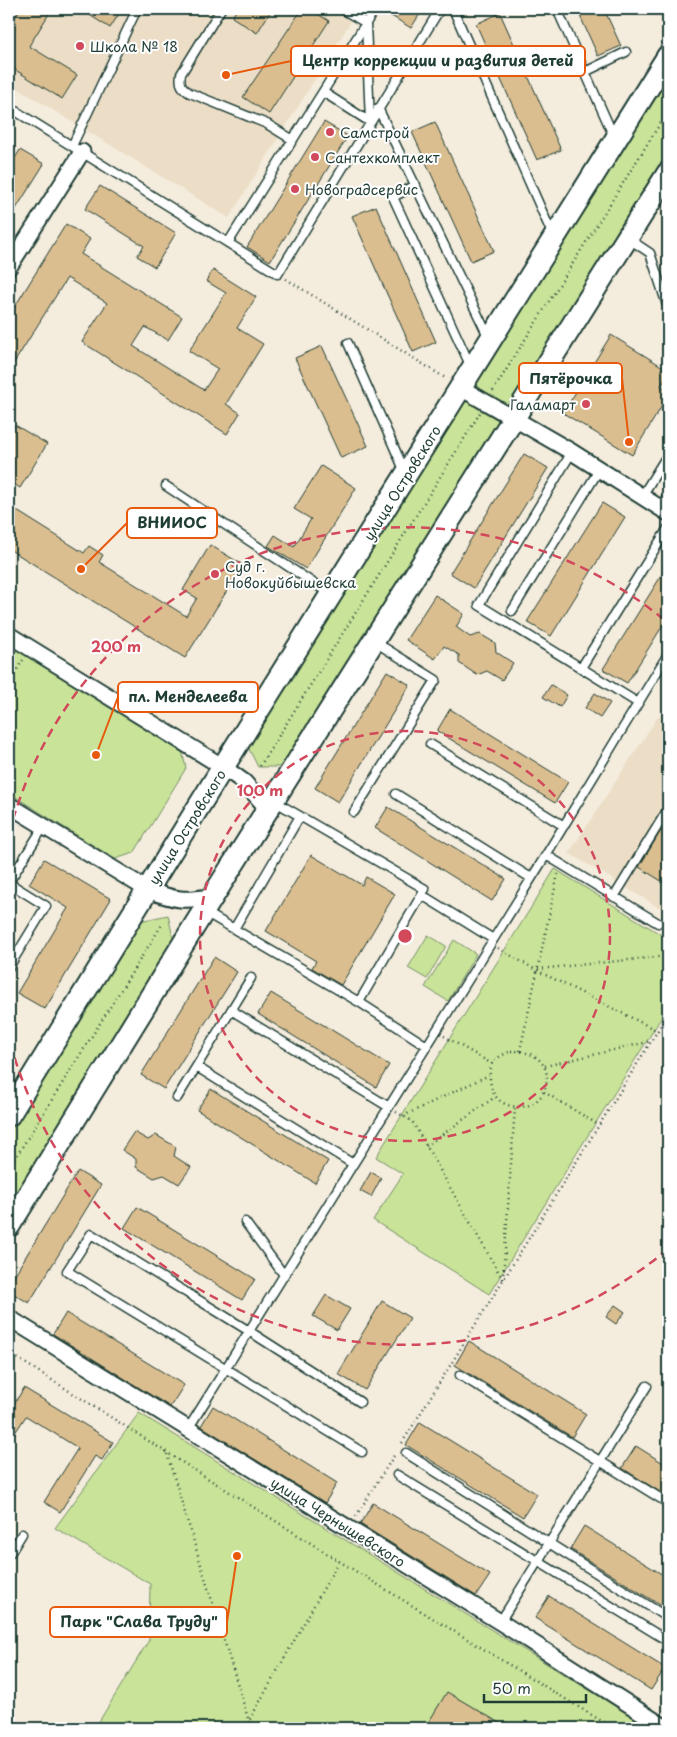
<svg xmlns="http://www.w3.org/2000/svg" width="677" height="1737" viewBox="0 0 677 1737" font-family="'Playpen Sans',sans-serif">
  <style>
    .built { fill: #ecdec6 }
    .green { fill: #c9e399; stroke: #749066 }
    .building { fill: #dbbe8f; stroke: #1f3d34 }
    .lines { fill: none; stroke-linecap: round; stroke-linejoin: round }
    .service-casing { stroke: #1f3d34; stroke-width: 11 }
    .minor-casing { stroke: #1f3d34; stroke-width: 19 }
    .secondary-casing { stroke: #1f3d34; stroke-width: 25 }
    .path { stroke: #1f3d34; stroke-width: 2.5; stroke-dasharray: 1 4; stroke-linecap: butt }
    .service { stroke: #fff; stroke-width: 8 }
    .minor { stroke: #fff; stroke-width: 15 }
    .secondary { stroke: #fff; stroke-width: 21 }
    .ring { fill: none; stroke: #d1495b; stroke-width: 2.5; stroke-dasharray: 9 6 }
    .poi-dot { fill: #d1495b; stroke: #fff; stroke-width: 2 }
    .labels { text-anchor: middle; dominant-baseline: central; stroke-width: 4; stroke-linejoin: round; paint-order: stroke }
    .poi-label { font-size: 14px; fill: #1f3d34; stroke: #fff; text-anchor: start }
    .street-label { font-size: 14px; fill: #1f3d34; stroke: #fff }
    .centre { fill: #d1495b; stroke: #fff; stroke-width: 2.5 }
    .ring-label { font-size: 15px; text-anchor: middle; font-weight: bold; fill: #d1495b; stroke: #fff; stroke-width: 4; stroke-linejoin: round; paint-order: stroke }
    .leader { fill: none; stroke: #e8590c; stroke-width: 2 }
    .callout-dot { fill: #e8590c; stroke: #fff; stroke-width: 2 }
    .callout { fill: #fff; stroke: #e8590c; stroke-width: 2 }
    .callout-label { font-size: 15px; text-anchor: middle; font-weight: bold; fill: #1f3d34 }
  </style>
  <rect width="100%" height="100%" fill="#f4ecdd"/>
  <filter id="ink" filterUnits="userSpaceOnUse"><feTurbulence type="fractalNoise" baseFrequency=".02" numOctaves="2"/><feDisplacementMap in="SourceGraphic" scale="10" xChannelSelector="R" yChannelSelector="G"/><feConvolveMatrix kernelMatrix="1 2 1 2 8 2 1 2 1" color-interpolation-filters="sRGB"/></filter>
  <g filter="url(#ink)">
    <path class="built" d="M9,9h347l2,1 -129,208 -220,-135z
      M659,715l9,6v192l-99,-60z"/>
    <path class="green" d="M668,77v76l-160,257 -37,-21z
      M468,394l37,20 -221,353h-26l-11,-22z
      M9,644l173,107 4,17 -52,85 -19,6 -106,-66z
      M555,869l113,70v68l-179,287 -116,-74 30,-46 -27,-17z
      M168,915l6,27 -165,265v-75l131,-211z
      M428,935l18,11 -19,33 -19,-11z
      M454,940l22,14 -28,47 -23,-14z
      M139,1413l512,315h-556l54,-88 1,-56 -95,-56z"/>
    <path class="building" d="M20,9h32l-23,37 48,29 -15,24 -53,-33v-39z
      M80,9h42l-12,19z
      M237,9h35l-15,24 -25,-16z
      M302,9h8l19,12 -60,93 -26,-17z
      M380,9h43l-12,19z
      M577,9h27l17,37 -23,10z
      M500,13l61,137 -24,10 -61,-136z
      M324,122l24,14 -78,125 -23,-14z
      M435,122l59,129 -23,10 -59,-129z
      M20,150l24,14 -35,56v-52z
      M100,186l76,47 -21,34 -18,-11 7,-10 -59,-37z
      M376,206l60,136 -23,10 -61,-136z
      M66,224l24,15 -9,15 101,63 -14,23 -23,-13 -12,19 71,44 14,-21 -29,-18 37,-58 -20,-12 7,-11 43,27 -19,31 26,16 -37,60 14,9 -13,21 -145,-92 25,-39 -40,-25 -58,93v-55z
      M611,335l57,35v5l-7,11 7,5v5l-36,59 -69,-42z
      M322,346l46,100 -27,12 -46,-100z
      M15,425l32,19 -27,44 -11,-7v-47z
      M524,454l24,14 -74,120 -24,-15z
      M321,466l35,22 -50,81 -38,-23 7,-11 19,12 17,-28 -17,-10z
      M602,503l23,14 -74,119 -24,-14z
      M9,506l75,47 5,-7 14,9 -4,7 87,54 11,-18 -14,-8 27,-45 33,20 -58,93 -176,-109z
      M668,565v52l-41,66 -24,-14z
      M435,595l29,19 -8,13 14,10 10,-3 15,9 1,9 17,11 -11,17 -15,-9 -10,4 -18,-12v-8l-15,-9 -9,13 -29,-19z
      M387,671l23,14 -72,117 -23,-14z
      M551,685l16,10 -7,12 -17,-10z
      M595,693l15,10 -10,15 -15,-10z
      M450,709l118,73 -13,21 -118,-72z
      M388,807l118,72 -14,22 -117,-73z
      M668,819v54l-5,9 -24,-15z
      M311,855l51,30 4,-8 29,17 -54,91 -29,-17 4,-7 -50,-30z
      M44,859l67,40 -66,110 -28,-16 51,-85 -39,-24z
      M214,957l23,15 -73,117 -23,-14z
      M271,993l118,72 -13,22 -118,-73z
      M211,1089l117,72 -13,22 -118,-73z
      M134,1132l14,8 8,-5 20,12 -2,9 17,11 -12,17 -15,-9 -10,3 -18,-11v-8l-14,-9z
      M78,1171l23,14 -72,118 -20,-12v-7z
      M371,1172l10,6 -10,19 -11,-6z
      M137,1207l118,72 -13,21 -118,-72z
      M326,1295l24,14 -13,21 -24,-14z
      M382,1301l28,17 -45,72 -27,-16z
      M615,1305l10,7 -9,12 -10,-7z
      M66,1313l118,72 -14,22 -117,-73z
      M469,1341l117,73 -14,23 -117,-72z
      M24,1388l89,54 -11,18 -7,-4 -35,56 -16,-10 34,-54 -52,-32 -17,26v-30z
      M213,1406l124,77 -12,20 -124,-77z
      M420,1422l117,72 -14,23 -117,-72z
      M636,1446l32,20v31l-46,-29z
      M373,1503l117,72 -14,21 -116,-72z
      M584,1526l84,52v32l-98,-61z
      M549,1596l116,72 -14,22 -116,-72z
      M447,1692l61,36h-83z"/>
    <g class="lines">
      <defs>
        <path id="service" d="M221,9l-40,65c-2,10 1,14 9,19l77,31 26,16
          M453,9l100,227
          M557,9l57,128
          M585,72l41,-20
          M323,92l47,30 -4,-99 -24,-14
          M9,107l269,167 162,-265
          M378,108l111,230
          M72,146l65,-137
          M416,185l-23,12 77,168
          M629,239l21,14 18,55
          M228,243l145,-231
          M348,343l57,129
          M572,452l-93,153 159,98
          M166,486l164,108
          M642,496l26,-42
          M660,508l8,-13
          M512,611l87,-141
          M581,668l87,-140
          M430,744l134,82
          M396,794l135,84
          M354,812l82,-132 -61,-38
          M546,855l112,68
          M9,882l35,-56
          M9,883l37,23 -37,61
          M422,895l71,44
          M614,897l54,-88
          M205,912l154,90 66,-113 -151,-88
          M234,929l66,-113
          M359,1002l68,44
          M231,1010l158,97
          M197,1067l156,97
          M177,1098l74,-120
          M245,1222l39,53
          M460,1375l208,128
          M360,1402l-111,-71 -158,-97 -24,37 295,181
          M188,1429l358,-574 122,-201
          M406,1453l262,165
          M397,1475l271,166
          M9,1550l2,2 11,-18
          M500,1622l147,-236"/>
        <path id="minor" d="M9,267l73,-115
          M461,388l111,64 96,61
          M9,635l214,132 21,15 24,27
          M9,805l139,85c27,10 37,12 65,6
          M9,1318l491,304 166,106"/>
        <path id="secondary" d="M9,1115l214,-348 445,-711
          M9,1226l189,-306 470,-747"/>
      </defs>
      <use href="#service" class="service-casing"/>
      <use href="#minor" class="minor-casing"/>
      <use href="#secondary" class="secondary-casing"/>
      <path class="path" d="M286,279l161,100
        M493,391l175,-280
        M9,682l14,-22
        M260,766l220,-353
        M498,948l38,22 132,66
        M538,969l130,-13
        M444,1036l48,28
        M511,1051c55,-1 40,64 1,55 -6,-1 -12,-4 -16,-9 -6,-7 -8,-24 -4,-33 4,-6 12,-10 19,-13z
        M520,1051l38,-177
        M545,1066l107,-25
        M544,1092l55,33
        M396,1112l16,9 91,159
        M403,1116l86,-41
        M426,1146l69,-49
        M9,1168l154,-245
        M503,1279l12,-172
        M9,1353l330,208 274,167
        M402,1443l266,-429
        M167,1454l84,274
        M356,1516l39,-62
        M664,1697l4,-7
        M245,1728l94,-167"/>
      <use href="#service" class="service"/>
      <use href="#minor" class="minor"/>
      <use href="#secondary" class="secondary"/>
    </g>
  </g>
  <g class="ring">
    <circle cx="405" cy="936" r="205"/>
    <path d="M668 1249A409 409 0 0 1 9 1038M9 834A409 409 0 0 1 668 623"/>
  </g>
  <g class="poi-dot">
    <circle cx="80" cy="46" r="5"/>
    <circle cx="330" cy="132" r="5"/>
    <circle cx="315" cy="157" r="5"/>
    <circle cx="295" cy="189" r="5"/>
    <circle cx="586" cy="404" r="5"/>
    <circle cx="215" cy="574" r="5"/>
  </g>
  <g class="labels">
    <g class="poi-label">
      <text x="90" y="46">Школа № 18</text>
      <text x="340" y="132">Самстрой</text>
      <text x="325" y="157">Сантехкомплект</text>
      <text x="305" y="189">Новоградсервис</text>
      <text x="576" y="404" text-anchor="end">Галамарт</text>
      <text x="225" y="566">Суд г.<tspan x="225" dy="16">Новокуйбышевска</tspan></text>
    </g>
    <g class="street-label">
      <text transform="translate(402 483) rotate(-58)">улица Островского</text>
      <text transform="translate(187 827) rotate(-58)">улица Островского</text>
      <text transform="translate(338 1522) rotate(32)">улица Чернышевского</text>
    </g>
  </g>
  <circle cx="405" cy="936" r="8" class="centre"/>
  <g class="ring-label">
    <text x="116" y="652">200 m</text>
    <text x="260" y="796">100 m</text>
  </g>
  <path class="leader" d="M226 75L291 61M629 442L622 378M81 569L127 523M96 755L118 697M237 1556L227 1622"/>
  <g class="callout-dot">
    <circle cx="226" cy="75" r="5"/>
    <circle cx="629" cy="442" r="5"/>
    <circle cx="81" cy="569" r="5"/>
    <circle cx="96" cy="755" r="5"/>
    <circle cx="237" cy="1556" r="5"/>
  </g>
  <g class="callout">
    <rect x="291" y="46" width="294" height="30" rx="5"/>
    <rect x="519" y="363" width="103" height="30" rx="5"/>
    <rect x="127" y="508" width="90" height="30" rx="5"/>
    <rect x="118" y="682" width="140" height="30" rx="5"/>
    <rect x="50" y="1607" width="177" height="30" rx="5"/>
  </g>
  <g class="callout-label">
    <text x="438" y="66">Центр коррекции и развития детей</text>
    <text x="571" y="384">Пятёрочка</text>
    <text x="172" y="528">ВНИИОС</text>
    <text x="188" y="702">пл. Менделеева</text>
    <text x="139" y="1627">Парк "Слава Труду"</text>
  </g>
  <rect width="677" height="1737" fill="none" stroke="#fff" stroke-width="30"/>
  <rect x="15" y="15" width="647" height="1707" fill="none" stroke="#1f3d34" stroke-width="2" filter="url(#ink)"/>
  <path d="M484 1694v8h102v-8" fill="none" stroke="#1f3d34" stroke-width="2.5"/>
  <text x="492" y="1694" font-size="15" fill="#1f3d34" stroke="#ffffff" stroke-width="4" paint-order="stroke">50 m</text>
</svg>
